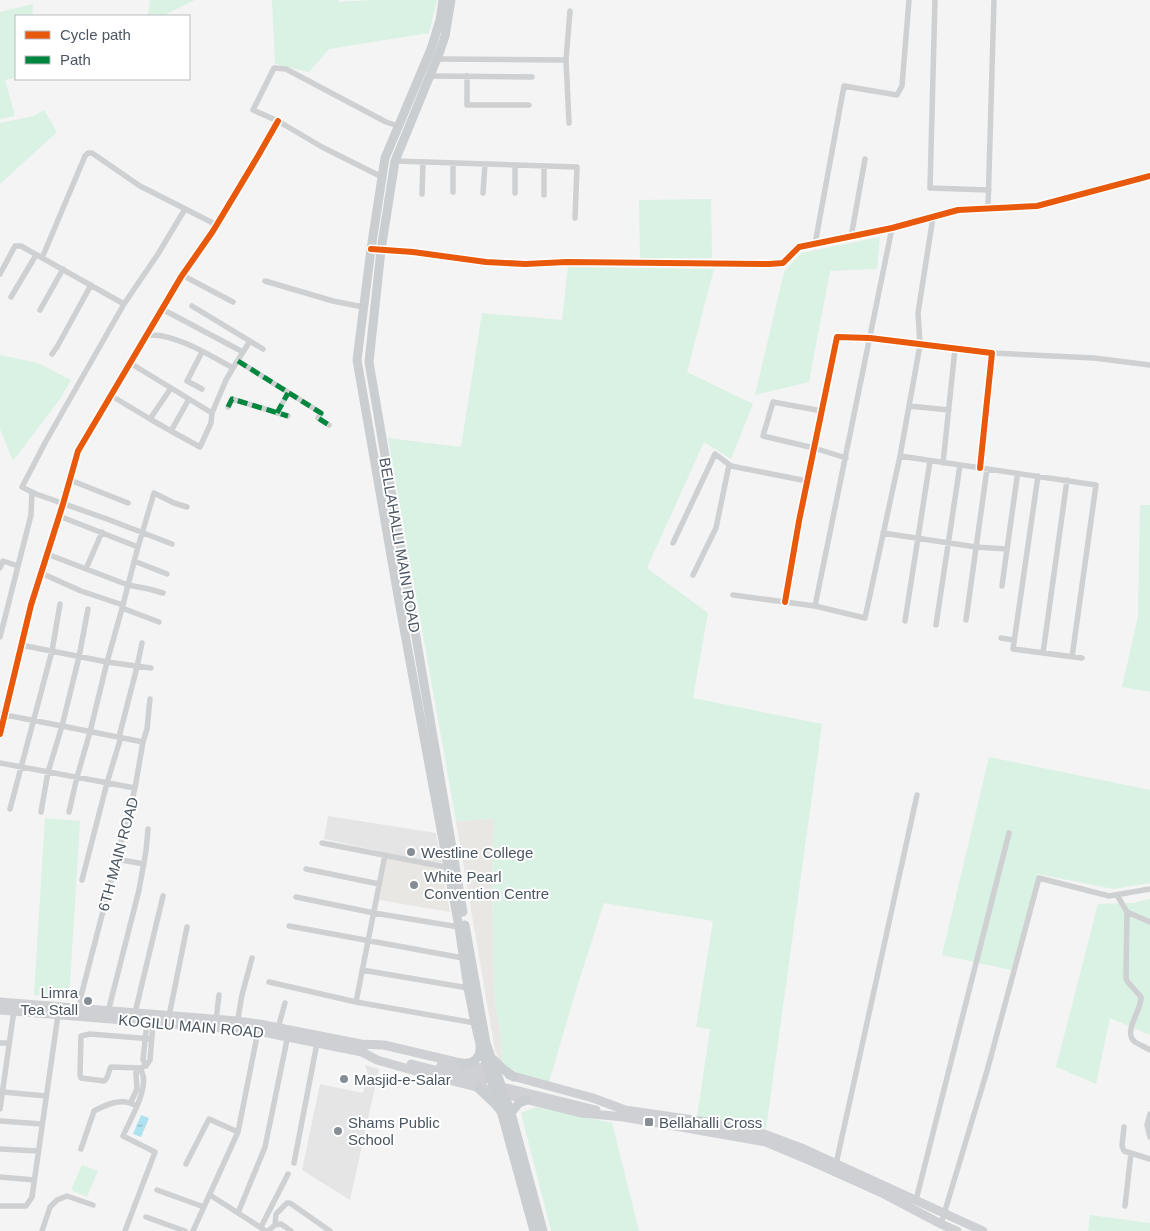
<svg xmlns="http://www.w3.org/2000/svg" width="1150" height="1231" viewBox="0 0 1150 1231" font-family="Helvetica,sans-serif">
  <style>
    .commercial { fill: #e8e7e3 }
    .education { fill: #e6e5e6 }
    .grass { fill: #d9f2e3 }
    .water { fill: url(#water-ripples) }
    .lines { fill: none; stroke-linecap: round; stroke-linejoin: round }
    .minor { stroke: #ced0d2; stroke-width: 5.5 }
    .tertiary { stroke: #ced0d2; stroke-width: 8 }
    .secondary { stroke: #ced0d4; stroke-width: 9 }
    .primary { stroke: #caced1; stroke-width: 9 }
    .quiet { stroke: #00873e; stroke-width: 5; stroke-dasharray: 10 5; stroke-linecap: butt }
    .cycleway-casing { stroke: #fff; stroke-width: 9 }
    .cycleway { stroke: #e8590c; stroke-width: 6 }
    .poi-dot { fill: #868d94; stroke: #fff; stroke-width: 2 }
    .labels { text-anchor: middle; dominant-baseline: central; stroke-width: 4; stroke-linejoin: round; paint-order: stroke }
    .street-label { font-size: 15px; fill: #4a5661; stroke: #fff }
    .poi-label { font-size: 15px; fill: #4a5661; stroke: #fff; text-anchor: start }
  </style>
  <defs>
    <pattern id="water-ripples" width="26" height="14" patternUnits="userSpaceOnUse" patternTransform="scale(1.25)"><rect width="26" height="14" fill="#aee2f0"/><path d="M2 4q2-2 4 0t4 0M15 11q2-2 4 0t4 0" fill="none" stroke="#90bac6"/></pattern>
  </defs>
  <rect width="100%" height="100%" fill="#f4f4f4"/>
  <path class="commercial" d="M494,819l-2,63 2,111 7,46 1,25 -7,-13 -39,-230z
    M387,858l55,11 8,43 -71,-12z"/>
  <path class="education" d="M328,816l108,17 6,32 -118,-26z
    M365,1065l14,4 -29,131 -48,-30 18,-86 43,9 5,-19z"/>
  <path class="grass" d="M150,0h45l-33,16h-14z
    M272,0h67v2l33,-2h65l-8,33 -100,16 -20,23 -34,-8z
    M33,4l-1,12h-16v62l-11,2 10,36 -15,3v-107z
    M44,110l13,22 -57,52v-61l34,-7z
    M711,199l1,59 -72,1 -1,-59z
    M880,237l-3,32 -47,2 -21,111 -54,13 29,-123 17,-19z
    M568,267l146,2 -27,103 66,32 -22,55 -27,-17 -57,126 61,45 -15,85 129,26 -56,405 -69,-12 13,-88 -14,-2 17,-106 -109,-18 -28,87 -27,92 -33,-9 -14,-9 -1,-25 -7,-46 -2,-111 2,-63 -38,2 -68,-383 73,9 21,-134 80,7z
    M0,355l38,8 33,17 -11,19 -47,62 -13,-32z
    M1140,505h10v187l-28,-5 16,-71z
    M989,757l161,33v93l-37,6 -75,-15 -27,96 -69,-15z
    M45,818l35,3 -11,178 -35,-4z
    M1150,899v136l-40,-17 -14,66 -40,-17 42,-163 35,-1z
    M536,1107l76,16 27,108h-88l-30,-118z
    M82,1165l16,6 -11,26 -16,-7z
    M1090,1215l60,8v8h-62z"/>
  <path class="water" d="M141,1115l8,3 -8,19 -8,-3z"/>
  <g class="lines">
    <path class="minor" d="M935,0l-5,188 59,2
      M437,59l129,1 4,-49
      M566,60l3,63
      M430,76l102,1
      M467,76v29h62
      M395,161l182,6 -2,51
      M453,163v29
      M515,165v28
      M382,177l-60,-30 -44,-26 -25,-11 21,-42 12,1 100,53 12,4
      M483,193l2,-29
      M422,194l1,-32
      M544,195v-29
      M988,209l6,-209
      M851,237l14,-78
      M815,244l29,-158 53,9 5,-9 7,-86
      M42,258l43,-102 3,-3h4l48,33 77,39
      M0,274l15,-28h6l103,58
      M182,275l51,27
      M265,281l68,20 30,6
      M11,297l25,-42
      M192,306l71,43
      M162,309l81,43
      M40,310l23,-41
      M147,335c5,0 10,0 15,1 25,5 49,20 71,32l17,-27
      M202,352l-15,29 15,8
      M992,353l102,5 56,7
      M52,354l5,-7 34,-62
      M238,361l83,52 -3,5 11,7
      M130,363l82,50 14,-33 7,-12
      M110,395l40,24 21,-31
      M909,406l40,4
      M228,407l4,-8 56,17
      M822,411l-49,-9 -10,34 51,12 32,10
      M277,413l11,-20
      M150,419l21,12 18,-32
      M171,431l29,16 11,-24 1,-10
      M900,456l196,29 -24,172
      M943,463l12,-114
      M1038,476l-25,173 69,9
      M70,480l58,23
      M59,516l79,31 16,-54 20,10 13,4
      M883,533l93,14 31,2 -5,37
      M673,543l42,-89 16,12 76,15
      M172,544l-65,-25 -71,-25 -14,-7 24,-46 78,-137 34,-50 27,-45
      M1007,549l10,-71
      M47,554l81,31 10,-38
      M134,561l33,13
      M0,568l3,-7 15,5
      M86,569l16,-37
      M41,573l40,18 42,14 5,-20 21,4 14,4
      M693,575l23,-47 13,-63
      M733,595l82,11 77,-378
      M785,602l14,-81 38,-184 33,1 122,15 -12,115
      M815,606l50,12 35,-162 20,-111 -2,-32 15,-96
      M122,608l37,14
      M966,620l21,-151
      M905,621l25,-160
      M936,625l24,-160
      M0,637l31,-122 1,-23
      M1001,638l13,2
      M21,645l86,17 16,-57
      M1043,653l24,-173
      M0,714l62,12 17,-69 9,-48
      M0,734l31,-129 32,-101 15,-53 103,-174 32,-46 45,-75 20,-35
      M119,737l18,-70 5,-24
      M0,763l135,25
      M10,809l42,-158 8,-47
      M41,812l7,-40 14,-46 81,16
      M69,812l8,-35 13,-45 17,-70 44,6
      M322,843l128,25
      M116,859l28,5
      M306,869l73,15
      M82,880l25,-97 14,-46
      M1117,895l10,17 23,10
      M296,897l78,16 85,14
      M1127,912l-1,66 1,3 14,16c1,13 -19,35 -6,45 5,3 10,5 15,8
      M289,926l174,32
      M362,970l106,18
      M269,982l87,20 119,21
      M356,1002l29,-147
      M80,1008l1,-12 54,-208 8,-46 4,-13 3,-30
      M108,1012l31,-122 7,-39 2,-22
      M135,1013l28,-117
      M169,1016l18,-89
      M216,1020l3,-25
      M237,1024l5,-29 10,-37
      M278,1028l7,-25
      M152,1039l-62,-5 -9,2 -1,39 1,3 23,3c5,-3 4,-10 7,-14l29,1 6,-2 4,-6 3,-37
      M0,1043h9
      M146,1066l-3,-6 4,-38
      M3,1092l43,4
      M131,1102l6,-13 -1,-16 4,-5
      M0,1109l14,-99
      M1150,1114l-3,11 3,12
      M0,1121l42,3
      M1124,1127l-2,19 2,5 26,8
      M0,1149l38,2
      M81,1149l13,-38c13,-7 29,-14 42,-5
      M294,1163l23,-120
      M186,1164l23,-45 29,13
      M836,1164l81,-369
      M0,1177l34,3
      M157,1190l47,17
      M210,1195l56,36
      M916,1200l93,-367
      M0,1206h26l6,-9 26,-182
      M1125,1206l6,-53
      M238,1213l27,-66 23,-112
      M146,1217l39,14
      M941,1224l46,-153 52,-193 70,18 41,-7
      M275,1225l6,-1 10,7
      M261,1227l27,-53
      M42,1231l8,-24 7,-7 10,-4 26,9
      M125,1231l30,-79 -32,-16c7,-16 24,-44 20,-61 -1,-3 -2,-5 -3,-7
      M193,1231l45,-99 20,-101
      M268,1231l7,-6 1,-11 11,-11h3l40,28"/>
    <path class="tertiary" d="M371,249l42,3 73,10 39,2 42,-2 202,2 14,-1 16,-16 93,-19 66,-18 79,-4 113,-30"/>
    <path class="secondary" d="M0,1002l237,19 22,3 107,21
      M0,1010l258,21 104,21 15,8 56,16 148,37 43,4
      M361,1044l23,1 110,26
      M411,1064l72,18
      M441,1065l44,11
      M509,1075l84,23 32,12 82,12 57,12 40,15 179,82
      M506,1088l90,22
      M618,1116l148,26 38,16 80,36 57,30 16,7"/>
    <path class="primary" d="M443,0l-3,20 -9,29 -46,109 -14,91 -14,111 43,247 59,320 9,61 7,35 5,21 23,74 31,113
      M451,0l-6,36 -5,15 -45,110 -14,89 -12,112 94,550
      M465,925l21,118 25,70 32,118
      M494,1060l9,9 11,8
      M461,1063c12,2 20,-5 19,-17
      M478,1088l17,16 5,6
      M511,1113l8,-10 8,-3"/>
    <path class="quiet" d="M238,361l83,52 -3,5 11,7
      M228,407l4,-8 56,17
      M277,413l11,-20"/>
    <defs>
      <path id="cycleway" d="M371,249l42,3 73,10 39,2 42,-2 202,2 14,-1 16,-16 93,-19 66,-18 79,-4 113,-30
        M785,602l14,-81 38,-184 33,1 122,15 -12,115
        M0,734l31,-129 32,-101 15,-53 103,-174 32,-46 45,-75 20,-35"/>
    </defs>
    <use href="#cycleway" class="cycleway-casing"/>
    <use href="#cycleway" class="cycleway"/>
  </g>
  <g class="poi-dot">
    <circle cx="411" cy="852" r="5"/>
    <circle cx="414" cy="885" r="5"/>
    <circle cx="88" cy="1001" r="5"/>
    <circle cx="344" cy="1079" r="5"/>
    <rect x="644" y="1117" width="10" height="10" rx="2.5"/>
    <circle cx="338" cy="1131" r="5"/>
  </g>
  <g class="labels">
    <g class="street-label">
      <text transform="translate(400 545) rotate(80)">BELLAHALLI MAIN ROAD</text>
      <text transform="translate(118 854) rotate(-75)">6TH MAIN ROAD</text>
      <text transform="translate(191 1026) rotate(5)">KOGILU MAIN ROAD</text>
    </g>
    <g class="poi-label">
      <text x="421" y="852">Westline College</text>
      <text x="424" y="876">White Pearl<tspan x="424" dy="17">Convention Centre</tspan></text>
      <text x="78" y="992" text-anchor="end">Limra<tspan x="78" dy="17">Tea Stall</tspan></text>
      <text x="354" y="1079">Masjid-e-Salar</text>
      <text x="348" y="1122">Shams Public<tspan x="348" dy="17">School</tspan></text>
      <text x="659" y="1122">Bellahalli Cross</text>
    </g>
  </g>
  <rect x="15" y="15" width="175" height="65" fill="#ffffff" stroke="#b7bbc0"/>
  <rect x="25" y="31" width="25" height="8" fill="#e8590c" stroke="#b7bbc0"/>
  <text x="60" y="40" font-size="15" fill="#4a5661">Cycle path</text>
  <rect x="25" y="56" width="25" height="8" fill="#00873e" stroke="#b7bbc0"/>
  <text x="60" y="65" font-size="15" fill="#4a5661">Path</text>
</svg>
